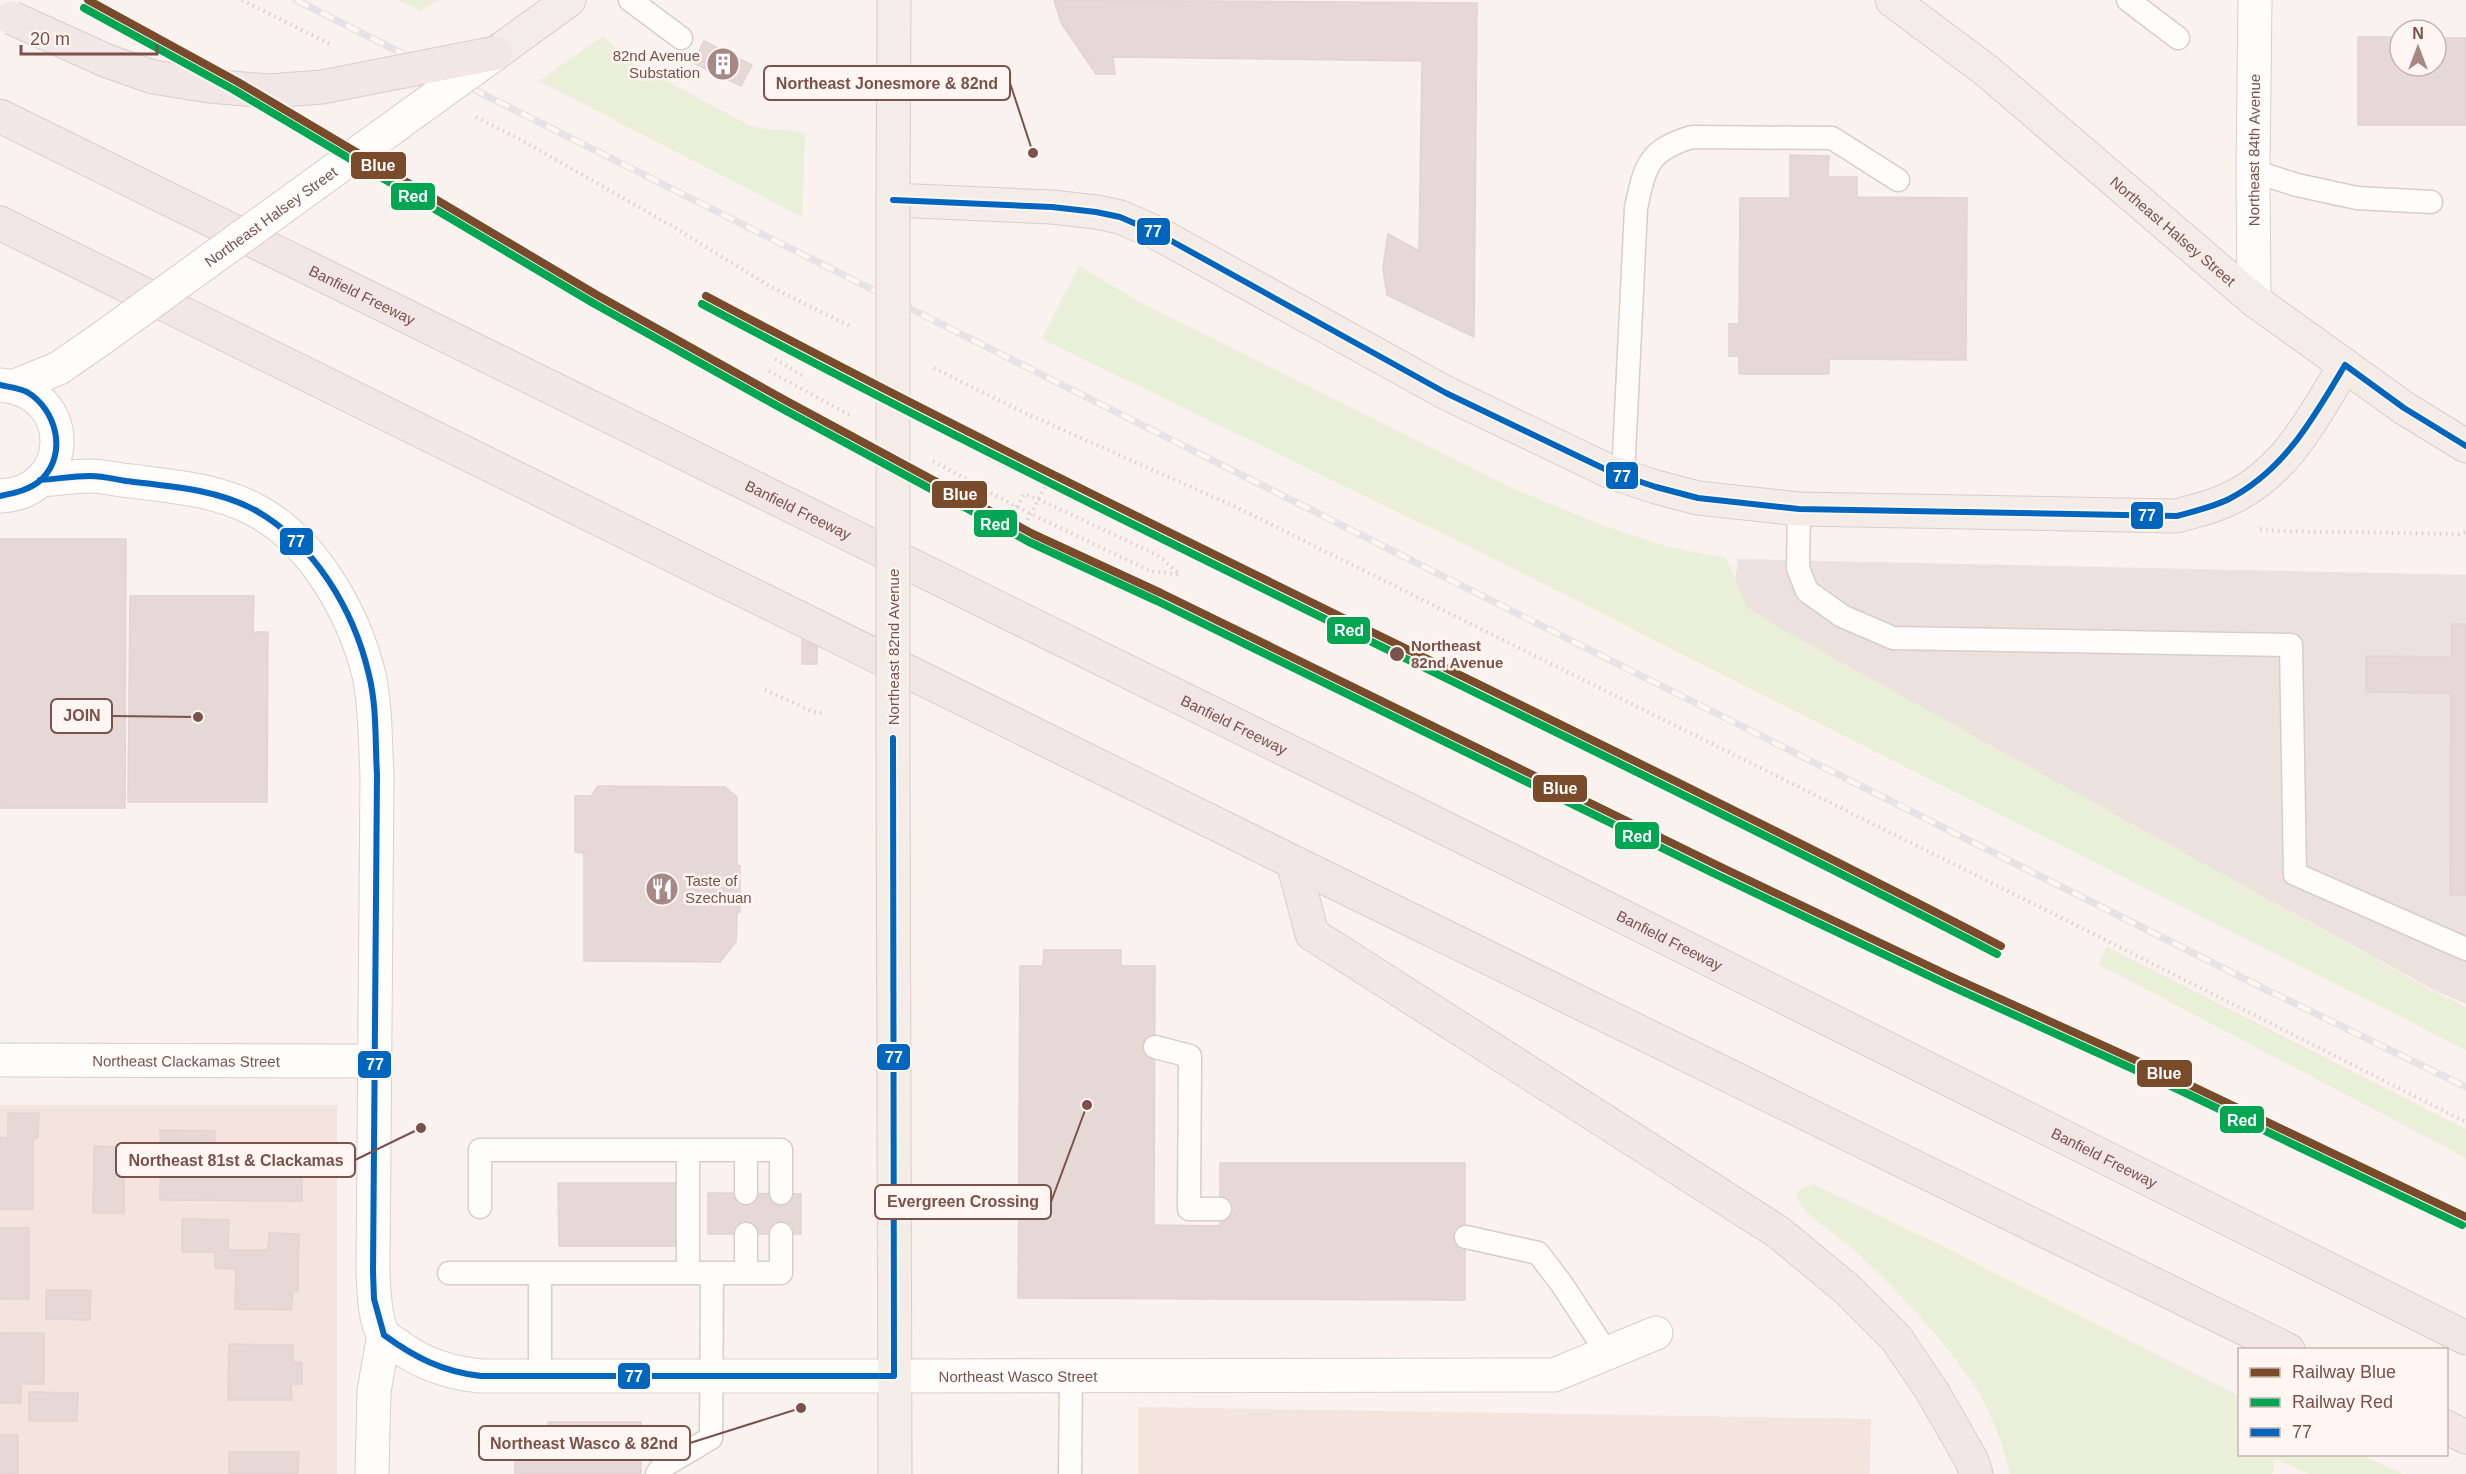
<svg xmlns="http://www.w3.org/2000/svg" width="2466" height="1474" viewBox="0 0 2466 1474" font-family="Helvetica,sans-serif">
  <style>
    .residential { fill: #f3e4de }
    .industrial { fill: #ebe1dd }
    .green { fill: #eaefd9 }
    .building { fill: #e6d9d5; stroke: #e2d4d0; stroke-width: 1.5 }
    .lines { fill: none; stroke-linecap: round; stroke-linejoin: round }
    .service-casing { stroke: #d8cdca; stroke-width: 25 }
    .minor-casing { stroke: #d8cdca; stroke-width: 35 }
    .secondary-casing { stroke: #dacfcc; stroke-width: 35 }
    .primary-casing { stroke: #dacdca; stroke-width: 35 }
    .motorway-casing { stroke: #dacdca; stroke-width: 35 }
    .path { stroke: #dcd1cf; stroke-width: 4; stroke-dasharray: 1.5 4.5; stroke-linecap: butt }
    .service { stroke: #fefdfc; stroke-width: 22 }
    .minor { stroke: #fefdfc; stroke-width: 33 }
    .secondary { stroke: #fefdfc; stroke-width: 33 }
    .primary { stroke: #f4ece6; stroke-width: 33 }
    .motorway { stroke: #f2e7e6; stroke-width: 33 }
    .rail-casing { stroke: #e5e3e6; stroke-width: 7 }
    .rail { stroke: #fff6f1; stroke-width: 4.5; stroke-dasharray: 14; stroke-linecap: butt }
    .secondary-bridge-casing { stroke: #dacfcc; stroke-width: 35; stroke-linecap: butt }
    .primary-bridge-casing { stroke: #dacdca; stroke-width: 35; stroke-linecap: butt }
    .motorway-bridge-casing { stroke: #dacdca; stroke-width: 35; stroke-linecap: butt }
    .path-bridge { stroke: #dcd1cf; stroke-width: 4; stroke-dasharray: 1.5 4.5; stroke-linecap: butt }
    .secondary-bridge { stroke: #fefdfc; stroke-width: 33 }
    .primary-bridge { stroke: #f4ece6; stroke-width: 33 }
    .motorway-bridge { stroke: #f2e7e6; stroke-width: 33 }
    .bus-1-casing { stroke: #fff6f1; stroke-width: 10 }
    .bus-1 { stroke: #0065bd; stroke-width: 6 }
    .rail-1-casing { stroke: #fff6f1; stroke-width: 12 }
    .rail-2-casing { stroke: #fff6f1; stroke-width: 12 }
    .rail-1 { stroke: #7a4b2a; stroke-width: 8 }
    .rail-2 { stroke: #00a651; stroke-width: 8 }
    .stop-dot { fill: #7a514b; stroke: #fff6f1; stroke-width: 2 }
    .labels { text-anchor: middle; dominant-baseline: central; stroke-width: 5; stroke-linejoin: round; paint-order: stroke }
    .poi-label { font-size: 15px; fill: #7a514b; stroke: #fff6f1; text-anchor: end }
    .street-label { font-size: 15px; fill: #7a514b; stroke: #fff6f1 }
    .stop-label { font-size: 15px; font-weight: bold; fill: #7a514b; stroke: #fff6f1; text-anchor: start }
    .leader { fill: none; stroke: #7a514b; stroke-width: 2 }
    .callout-dot { fill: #7a514b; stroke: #fff6f1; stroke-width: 2 }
    .callout { fill: #fff6f1; stroke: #7a514b; stroke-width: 2 }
    .callout-label { font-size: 16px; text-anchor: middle; font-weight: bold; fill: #7a514b }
    .line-badge { stroke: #fff6f1; stroke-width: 2 }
    .badge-label { font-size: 16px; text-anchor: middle; font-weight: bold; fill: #fff }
  </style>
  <rect width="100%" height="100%" fill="#f9f2ee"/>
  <path class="residential" d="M0,1105h337v369h-337z
    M1138,1407l733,12 -1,55h-732z"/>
  <path class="industrial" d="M1738,559l728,16v429l-32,-14 -702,-384z"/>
  <path class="green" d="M398,0h40l-17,11z
    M603,36l24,24 124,66c19,6 36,1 54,8l-3,83 -263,-136z
    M1079,266l62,37 373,186 93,38 62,20 57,11 21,49 31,20 653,363 35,17v43l-984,-497 -440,-214z
    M2107,947l359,182v29l-368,-194z
    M1813,1184l115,55 311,157 1,58 121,1 42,19h-93l-35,-15 -2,15h-263c-7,-29 -19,-64 -36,-89 -32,-48 -79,-97 -122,-137 -18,-17 -46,-29 -56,-52l3,-6z"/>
  <path class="building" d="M1054,0l423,3 -3,334 -87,-42 -4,-27 5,-34 31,17 3,-190 -309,-4 2,17h-19l-35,-51z
    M2358,37h42v29h36v-28h30v87h-108z
    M704,41l48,24 -11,21 -48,-23z
    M1790,155l39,1 -1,21h29v20l110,1 -1,162 -137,-1v15h-90v-18h-10v-32h10l1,-126h50z
    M0,539h126l-1,269h-125z
    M130,596h124l-1,36h15l-1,170h-139z
    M802,615h15v49h-15z
    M2452,624h14v271h-16l1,-202 -85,-1v-36l86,1z
    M598,786l127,1 12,10v69h3v46l-3,1 -1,29 -16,20 -136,-1v-108l-9,-1v-56h16z
    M1044,950h77v16h34l-1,259 66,1v-63h245v137l-447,-2 2,-332h23z
    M8,1113h31l-1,25 -5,1v70h-33v-71h8z
    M160,1130l55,1v12l87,1v57l-142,-1z
    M94,1146l30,1v66h-31z
    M558,1183h120v63h-119z
    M708,1193l93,1v40h-93z
    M182,1219l47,1 -1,30h40l1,-17 30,1 -1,57h-5l-2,19 -56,-1 1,-40 -21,-1v-16h-33z
    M0,1228h29v71h-29z
    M46,1290h45l-1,30 -44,-1z
    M0,1333h44v51h-23v19h-21z
    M229,1344l64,1v17l9,1v21h-11l1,16h-64z
    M29,1392l49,1 -1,28h-48z
    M548,1422h93v52h-126v-42h34z
    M0,1435h18v39h-18z
    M229,1452h70l-1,22h-69z"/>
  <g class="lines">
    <defs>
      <path id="service" d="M630,0l51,38
        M2128,0l50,38
        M2253,171l44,14 60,13 74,4
        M1623,476l13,-268c9,-42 12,-58 56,-71l140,1 66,42
        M1799,509l-1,59 9,23 35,25 51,22 398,7 4,229 171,75
        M1155,1047l35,9 -1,153h31
        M688,1150v123
        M746,1150v43
        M480,1207v-57h301v43
        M746,1234v39
        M1466,1237l72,16 23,30 46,70
        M449,1273h263l-1,165 -49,29 -5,7
        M540,1273v104
        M712,1273h69v-39
        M1070,1474l1,-99"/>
      <g id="minor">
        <path id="s1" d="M2254,300l-1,-129 2,-171"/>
        <path id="s2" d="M0,1060l373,1"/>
        <path id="s3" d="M894,1376l660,-1 102,-42"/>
        <path d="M372,1474l2,-83 10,-56"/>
      </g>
      <path id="secondary" d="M0,385c77,6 75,108 0,111
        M15,386l44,-18 39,-27
        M40,480c17,-1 34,-4 50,-4 14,0 28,4 41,5 41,5 87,9 124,29 58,30 99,104 114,165 7,33 6,67 8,100l-4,497c1,17 1,49 11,63 3,4 8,7 12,9 25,20 53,29 85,32h413"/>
      <g id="primary">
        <path d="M894,0l-1,200 159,7 44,5 24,5 37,16 289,160 165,79 45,15 42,11 101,11 378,7c17,-5 36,-9 52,-17 57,-26 85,-83 116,-134"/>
        <path id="s4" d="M1892,0l95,71 267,229 150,108 62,38"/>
        <path d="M496,53l73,-53"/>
        <path d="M893,738l2,736"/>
      </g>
      <g id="motorway">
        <path id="s5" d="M0,116l1530,754 936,468"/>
        <path d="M0,223l1293,639 995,488"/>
        <path d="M1293,862l19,72 466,298 69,57 49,49 36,53 40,70 4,13"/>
        <path d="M2446,1427l20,10"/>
      </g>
    </defs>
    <use href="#service" class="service-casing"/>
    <use href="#minor" class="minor-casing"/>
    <use href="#secondary" class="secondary-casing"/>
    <use href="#primary" class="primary-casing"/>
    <use href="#motorway" class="motorway-casing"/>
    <path class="path" d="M242,0l88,44
      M476,117l47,24 149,85 99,61 81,40
      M775,359l30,18
      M934,368l91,45 211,94 816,406 414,209
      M769,371l84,46
      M933,461l84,46 133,64 32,4
      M1017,507l7,-13 14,5 119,56 23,19
      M2260,529l19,2 180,3 7,-2
      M765,690l49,22 9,1"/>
    <use href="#service" class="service"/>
    <use href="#minor" class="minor"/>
    <use href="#secondary" class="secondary"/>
    <use href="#primary" class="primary"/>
    <use href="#motorway" class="motorway"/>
    <defs>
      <path id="rail" d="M296,0l1965,987 205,100"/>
    </defs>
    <use href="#rail" class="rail-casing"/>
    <use href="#rail" class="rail"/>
    <defs>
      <g id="secondary-bridge">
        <path id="s6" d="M98,341l398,-288"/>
      </g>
      <path id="primary-bridge" d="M893,200v538"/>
      <path id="motorway-bridge" d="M12,18l95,43 46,16 56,9 59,5 54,-4 174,-34"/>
    </defs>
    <use href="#secondary-bridge" class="secondary-bridge-casing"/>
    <use href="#primary-bridge" class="primary-bridge-casing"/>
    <use href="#motorway-bridge" class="motorway-bridge-casing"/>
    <path class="path-bridge" d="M988,458l58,27 -24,45 -33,3"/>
    <use href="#secondary-bridge" class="secondary-bridge"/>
    <use href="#primary-bridge" class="primary-bridge"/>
    <use href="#motorway-bridge" class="motorway-bridge"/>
    <defs>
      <path id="bus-1" d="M893,200l159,7 44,5 24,5 37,16 289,160 165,79 45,15 42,11 101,11 378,7c18,-5 36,-9 52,-17 56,-29 85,-82 116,-134
        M2345,365l59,43 62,38
        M0,385c8,2 19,3 27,7 29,17 41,61 15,87 -12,11 -27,14 -42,17
        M40,480c17,-1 33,-4 50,-4 12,0 24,3 36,5 43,5 90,8 129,29 59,33 99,100 114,165 8,32 6,67 8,100l-4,497 1,27 10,36
        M893,738l1,638
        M384,1335c30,22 59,37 97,41h413"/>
    </defs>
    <use href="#bus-1" class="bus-1-casing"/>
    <use href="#bus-1" class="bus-1"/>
    <defs>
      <path id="rail-1" d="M88,0l150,82 359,213 186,104 250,135 128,59 560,274 229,109 227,103 289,138
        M706,296c427,227 866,427 1295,650"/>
      <path id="rail-2" d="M84,8l150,82 359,213 186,104 250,135 128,59 560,274 229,109 227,103 289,138
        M702,304c426,227 866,427 1295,650"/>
    </defs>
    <use href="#rail-1" class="rail-1-casing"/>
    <use href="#rail-2" class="rail-2-casing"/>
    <use href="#rail-1" class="rail-1"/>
    <use href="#rail-2" class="rail-2"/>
  </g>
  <defs>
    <symbol id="building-disc" viewBox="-11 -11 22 22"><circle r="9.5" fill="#a68984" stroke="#fff6f1"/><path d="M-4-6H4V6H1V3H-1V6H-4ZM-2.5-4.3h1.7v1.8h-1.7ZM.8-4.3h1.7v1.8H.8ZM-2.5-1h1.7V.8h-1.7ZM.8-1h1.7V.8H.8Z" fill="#fff"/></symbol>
    <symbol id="restaurant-disc" viewBox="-11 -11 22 22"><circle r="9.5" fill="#a68984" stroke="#fff6f1"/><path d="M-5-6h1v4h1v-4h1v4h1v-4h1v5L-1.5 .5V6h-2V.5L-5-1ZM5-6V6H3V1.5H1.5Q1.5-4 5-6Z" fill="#fff"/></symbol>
  </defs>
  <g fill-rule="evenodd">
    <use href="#building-disc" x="704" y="45" width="38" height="38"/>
    <use href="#restaurant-disc" x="643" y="870" width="38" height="38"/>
  </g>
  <circle class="stop-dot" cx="1397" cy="654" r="8"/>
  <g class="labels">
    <g class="poi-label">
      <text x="700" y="55">82nd Avenue<tspan x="700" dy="17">Substation</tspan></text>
      <text x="685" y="880" text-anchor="start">Taste of<tspan x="685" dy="17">Szechuan</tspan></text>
    </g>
    <g class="street-label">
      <text stroke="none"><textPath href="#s1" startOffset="150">Northeast 84th Avenue</textPath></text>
      <text stroke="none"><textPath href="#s6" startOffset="213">Northeast Halsey Street</textPath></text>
      <text stroke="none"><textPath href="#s4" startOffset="364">Northeast Halsey Street</textPath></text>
      <text stroke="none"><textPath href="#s5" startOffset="404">Banfield Freeway</textPath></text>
      <text stroke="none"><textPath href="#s5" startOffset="890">Banfield Freeway</textPath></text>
      <text transform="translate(893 647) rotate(-90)">Northeast 82nd Avenue</text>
      <text stroke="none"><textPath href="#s5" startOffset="1376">Banfield Freeway</textPath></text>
      <text stroke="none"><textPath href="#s5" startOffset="1862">Banfield Freeway</textPath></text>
      <text stroke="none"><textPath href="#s2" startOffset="186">Northeast Clackamas Street</textPath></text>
      <text stroke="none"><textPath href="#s5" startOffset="2348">Banfield Freeway</textPath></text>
      <text stroke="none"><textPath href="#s3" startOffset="124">Northeast Wasco Street</textPath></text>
    </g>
    <g class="stop-label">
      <text x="1411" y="645">Northeast<tspan x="1411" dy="17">82nd Avenue</tspan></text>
    </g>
  </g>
  <path class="leader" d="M1033 153L1010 83M198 717L112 716M421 1128L355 1160M1087 1105L1051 1202M801 1408L690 1443"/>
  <g class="callout-dot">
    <circle cx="1033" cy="153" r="6"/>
    <circle cx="198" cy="717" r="6"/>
    <circle cx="421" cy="1128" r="6"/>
    <circle cx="1087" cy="1105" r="6"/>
    <circle cx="801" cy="1408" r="6"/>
  </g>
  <g class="callout">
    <rect x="764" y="66" width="246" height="34" rx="6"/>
    <rect x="51" y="699" width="61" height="34" rx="6"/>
    <rect x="116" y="1143" width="239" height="34" rx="6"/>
    <rect x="875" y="1185" width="176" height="34" rx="6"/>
    <rect x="479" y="1426" width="211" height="34" rx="6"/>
  </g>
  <g class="callout-label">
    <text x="887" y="89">Northeast Jonesmore &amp; 82nd</text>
    <text x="82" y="721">JOIN</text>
    <text x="236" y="1166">Northeast 81st &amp; Clackamas</text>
    <text x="963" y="1207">Evergreen Crossing</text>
    <text x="584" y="1449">Northeast Wasco &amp; 82nd</text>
  </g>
  <g class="line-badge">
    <rect x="350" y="151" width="57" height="29" rx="6" fill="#7a4b2a"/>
    <rect x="390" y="182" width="46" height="29" rx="6" fill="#00a651"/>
    <rect x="1136" y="217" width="35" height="29" rx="6" fill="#0065bd"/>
    <rect x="1605" y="461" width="34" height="29" rx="6" fill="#0065bd"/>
    <rect x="931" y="480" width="57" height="29" rx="6" fill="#7a4b2a"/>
    <rect x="2130" y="501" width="34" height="29" rx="6" fill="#0065bd"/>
    <rect x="973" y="509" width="45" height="29" rx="6" fill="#00a651"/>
    <rect x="279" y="527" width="35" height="29" rx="6" fill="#0065bd"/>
    <rect x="1326" y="616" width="45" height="29" rx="6" fill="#00a651"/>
    <rect x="1532" y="774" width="56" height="29" rx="6" fill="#7a4b2a"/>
    <rect x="1614" y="821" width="46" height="29" rx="6" fill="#00a651"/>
    <rect x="876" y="1043" width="35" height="28" rx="6" fill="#0065bd"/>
    <rect x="357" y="1050" width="35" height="29" rx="6" fill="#0065bd"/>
    <rect x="2136" y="1059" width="57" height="29" rx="6" fill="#7a4b2a"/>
    <rect x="2219" y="1105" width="46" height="29" rx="6" fill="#00a651"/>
    <rect x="617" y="1362" width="34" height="28" rx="6" fill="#0065bd"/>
  </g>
  <g class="badge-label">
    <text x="378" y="171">Blue</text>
    <text x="413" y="202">Red</text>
    <text x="1153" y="237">77</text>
    <text x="1622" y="482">77</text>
    <text x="960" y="500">Blue</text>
    <text x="2147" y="521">77</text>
    <text x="995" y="530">Red</text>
    <text x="296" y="547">77</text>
    <text x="1349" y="636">Red</text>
    <text x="1560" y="794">Blue</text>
    <text x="1637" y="842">Red</text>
    <text x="894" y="1063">77</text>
    <text x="375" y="1070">77</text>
    <text x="2164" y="1079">Blue</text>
    <text x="2242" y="1126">Red</text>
    <text x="634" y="1382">77</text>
  </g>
  <rect x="2238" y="1348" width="210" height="108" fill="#fff6f1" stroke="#cab4af" stroke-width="1.5"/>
  <rect x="2250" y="1368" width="30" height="9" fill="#7a4b2a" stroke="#cab4af" stroke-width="1.5"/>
  <text x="2292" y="1378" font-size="18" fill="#7a514b">Railway Blue</text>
  <rect x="2250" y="1398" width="30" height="9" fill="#00a651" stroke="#cab4af" stroke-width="1.5"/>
  <text x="2292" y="1408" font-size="18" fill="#7a514b">Railway Red</text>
  <rect x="2250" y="1428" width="30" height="9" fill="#0065bd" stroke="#cab4af" stroke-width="1.5"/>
  <text x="2292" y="1438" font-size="18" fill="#7a514b">77</text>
  <g transform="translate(2418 48)"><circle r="28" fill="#fff6f1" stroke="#cab4af" stroke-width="1.5"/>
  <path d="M0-4.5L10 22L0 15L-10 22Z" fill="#a68984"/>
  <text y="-9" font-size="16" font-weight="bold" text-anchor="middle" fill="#7a514b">N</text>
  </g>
  <path d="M21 45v9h136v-9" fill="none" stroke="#7a514b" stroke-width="3"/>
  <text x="30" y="45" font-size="18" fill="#7a514b" stroke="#fff6f1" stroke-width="4.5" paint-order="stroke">20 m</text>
</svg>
